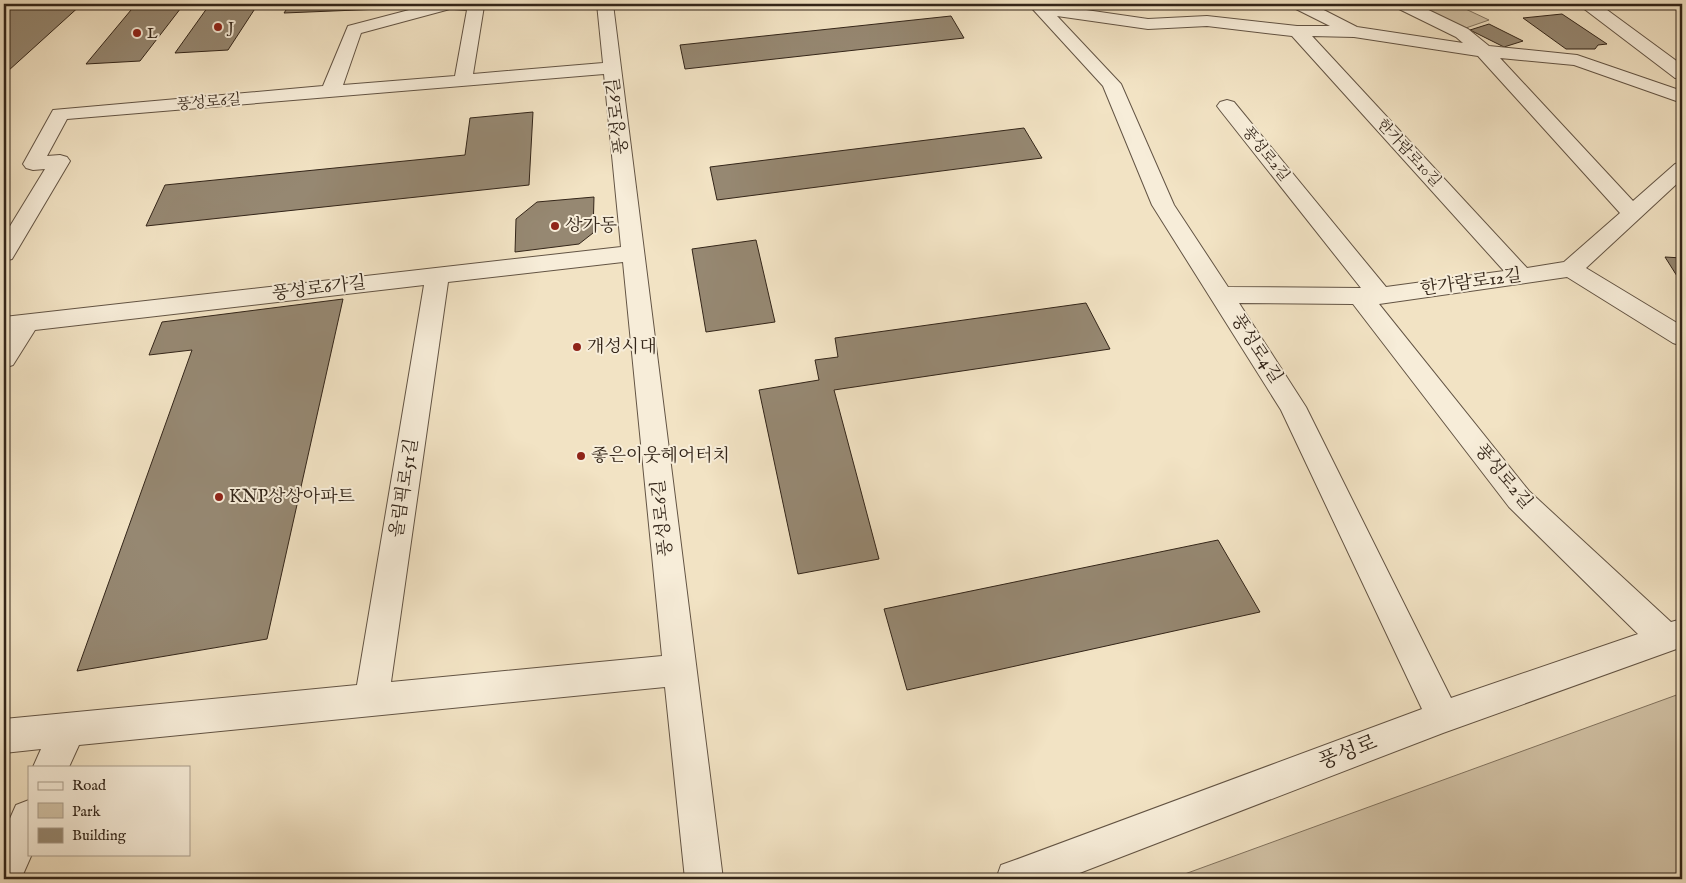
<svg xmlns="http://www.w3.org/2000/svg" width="1686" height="883" viewBox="0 0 1686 883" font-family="'IM FELL English','Noto Serif KR',serif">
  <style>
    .green { fill: #d2c3a7; stroke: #827460 }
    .building { fill: #968872; stroke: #332519 }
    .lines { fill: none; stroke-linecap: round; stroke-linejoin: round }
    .minor-casing { stroke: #635444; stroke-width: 2 }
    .minor { fill: #f7edd9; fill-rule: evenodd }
    .poi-dot { fill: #8f2418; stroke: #f7edd9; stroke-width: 2 }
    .labels { text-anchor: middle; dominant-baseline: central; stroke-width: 4; stroke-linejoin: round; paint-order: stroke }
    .far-poi-label { font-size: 15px; fill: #332519; stroke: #f7edd9; text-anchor: start }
    .far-street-label { font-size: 15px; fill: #332519; stroke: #f7edd9 }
    .street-label { font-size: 18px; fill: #332519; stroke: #f7edd9 }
    .poi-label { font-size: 18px; fill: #332519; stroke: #f7edd9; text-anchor: start }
    .near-street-label { font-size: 21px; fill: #332519; stroke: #f7edd9 }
  </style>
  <rect width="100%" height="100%" fill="#f2e3c4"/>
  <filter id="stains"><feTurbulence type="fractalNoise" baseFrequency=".004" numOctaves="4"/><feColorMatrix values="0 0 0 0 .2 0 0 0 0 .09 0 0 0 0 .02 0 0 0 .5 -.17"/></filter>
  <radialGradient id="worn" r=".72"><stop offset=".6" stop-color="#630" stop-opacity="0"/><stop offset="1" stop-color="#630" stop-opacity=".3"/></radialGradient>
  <path class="green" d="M1444,4h11l34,16 -26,9 -37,-19z
    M1682,693v186h-511z"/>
  <path class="building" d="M4,4h78l-74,67h-4z
    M136,4h48l-44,57 -54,3z
    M210,4h48l-30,46 -53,3z
    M290,4h94l-3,5 -97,4z
    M1562,14l45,30 -9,1 -3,4h-29l-43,-31z
    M951,16l13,22 -279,31 -5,-24z
    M1489,24l34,17 -19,6 -34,-17z
    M533,112l-4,73 -383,41 19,-41 300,-30 5,-37z
    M1024,128l18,30 -325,42 -7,-33z
    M594,197l-1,36 -14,11 -64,8 1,-33 21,-17z
    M756,240l19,82 -69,10 -14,-83z
    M1665,257l17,1v26z
    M343,299l-76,340 -190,32 115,-321 -43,5 13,-33z
    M1086,303l24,46 -276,41 45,169 -81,15 -39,-184 60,-10 -4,-20 23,-3 -3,-19z
    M1218,540l42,72 -353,78 -23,-81z"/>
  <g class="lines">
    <defs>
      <path id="minor" d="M432,4h51l1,2 -11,68 130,-11 -6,-59h16l110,875h-38l-20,-192 -586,58 -10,22h-36l8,-18 -37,4v-34l353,-34 67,-400 -389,45 -22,35 -9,3v-29l4,-6h-4v-16l617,-70 -17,-173 -537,45 -20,37 13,-1 7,2 3,4 -58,98 -8,2v-25l41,-67 -12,1 -7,-2 -3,-4 30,-54 270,-24 25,-60zM450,9l17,1 -12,66 -112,9 18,-52zM623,262l39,394 -271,26 57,-400z
        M1028,4h17l103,15 59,-3 90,10h33l-36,-18 -2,-4h20l45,23 106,16 -7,-6 -59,-29 -2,-4h21l52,25 21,17 88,9 105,36v12l-108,-38 -74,-7 133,143 42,-37 7,-2v17l-96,89 96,58v20l-9,-3 -106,-66 -188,27 150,187 142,131 11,-3v28l-239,86 -379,146h-68l5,-14 14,-5 407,-151 -141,-299 -129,-205 -49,-119zM1057,16l91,13 59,-3 85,10 212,235 -118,16 -152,-185 -7,-2 -7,2 -3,4 3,4 141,178 -133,-1 -54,-82 -53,-121zM1312,36l42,1 124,19 142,157 -56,49 -37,6zM1239,303l114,1 156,203 129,127 -187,64 -145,-291z
        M1581,4h18l83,61v14l-7,-1 -92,-70z
        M29,800v54h3l-11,25h-17v-47l12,-27z"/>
    </defs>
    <use href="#minor" class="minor-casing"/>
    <use href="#minor" class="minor"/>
  </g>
  <g class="poi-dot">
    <circle cx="218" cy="27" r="5"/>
    <circle cx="137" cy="33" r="5"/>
    <circle cx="555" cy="226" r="5"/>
    <circle cx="577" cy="347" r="5"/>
    <circle cx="581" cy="456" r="5"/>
    <circle cx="219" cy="497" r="5"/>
  </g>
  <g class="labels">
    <g class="far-poi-label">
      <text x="228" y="27">J</text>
      <text x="147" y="33">L</text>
    </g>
    <g class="far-street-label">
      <text transform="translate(209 102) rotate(-5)">풍성로6길</text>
      <text transform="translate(1409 153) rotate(47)">한가람로10길</text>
      <text transform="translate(1266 154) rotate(51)">풍성로2길</text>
    </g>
    <g class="street-label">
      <text transform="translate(618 116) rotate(-97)">풍성로6길</text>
      <text transform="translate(1471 283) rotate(-8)">한가람로12길</text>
      <text transform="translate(319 289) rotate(-7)">풍성로6가길</text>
      <text transform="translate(1256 349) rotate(57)">풍성로4길</text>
      <text transform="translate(1503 477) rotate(50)">풍성로2길</text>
      <text transform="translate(405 488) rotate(-81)">올림픽로51길</text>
      <text transform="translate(663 518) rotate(-96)">풍성로6길</text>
    </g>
    <g class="poi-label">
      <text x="565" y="226">상가동</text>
      <text x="587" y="347">개성시대</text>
      <text x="591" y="456">좋은이웃헤어터치</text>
      <text x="229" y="497">KNP상상아파트</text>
    </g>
    <g class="near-street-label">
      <text transform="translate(1348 753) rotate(-21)">풍성로</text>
    </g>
  </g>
  <rect width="1686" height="883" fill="none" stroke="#f2e3c4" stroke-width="20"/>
  <rect x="5" y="5" width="1676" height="873" fill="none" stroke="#332519" stroke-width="2.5"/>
  <rect x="10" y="10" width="1666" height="863" fill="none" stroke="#332519"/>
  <rect x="28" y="766" width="162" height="90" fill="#f7edd9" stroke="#a99d8c"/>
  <rect x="38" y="782" width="25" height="8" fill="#f7edd9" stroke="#a99d8c"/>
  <text x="72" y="790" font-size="15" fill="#332519">Road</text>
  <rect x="38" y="803" width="25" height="15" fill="#d2c3a7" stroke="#a99d8c"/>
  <text x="72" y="816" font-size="15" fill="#332519">Park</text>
  <rect x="38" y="828" width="25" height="15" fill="#968872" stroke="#a99d8c"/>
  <text x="72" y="840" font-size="15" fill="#332519">Building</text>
  <rect width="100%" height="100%" filter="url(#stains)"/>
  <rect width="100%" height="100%" fill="url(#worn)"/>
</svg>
